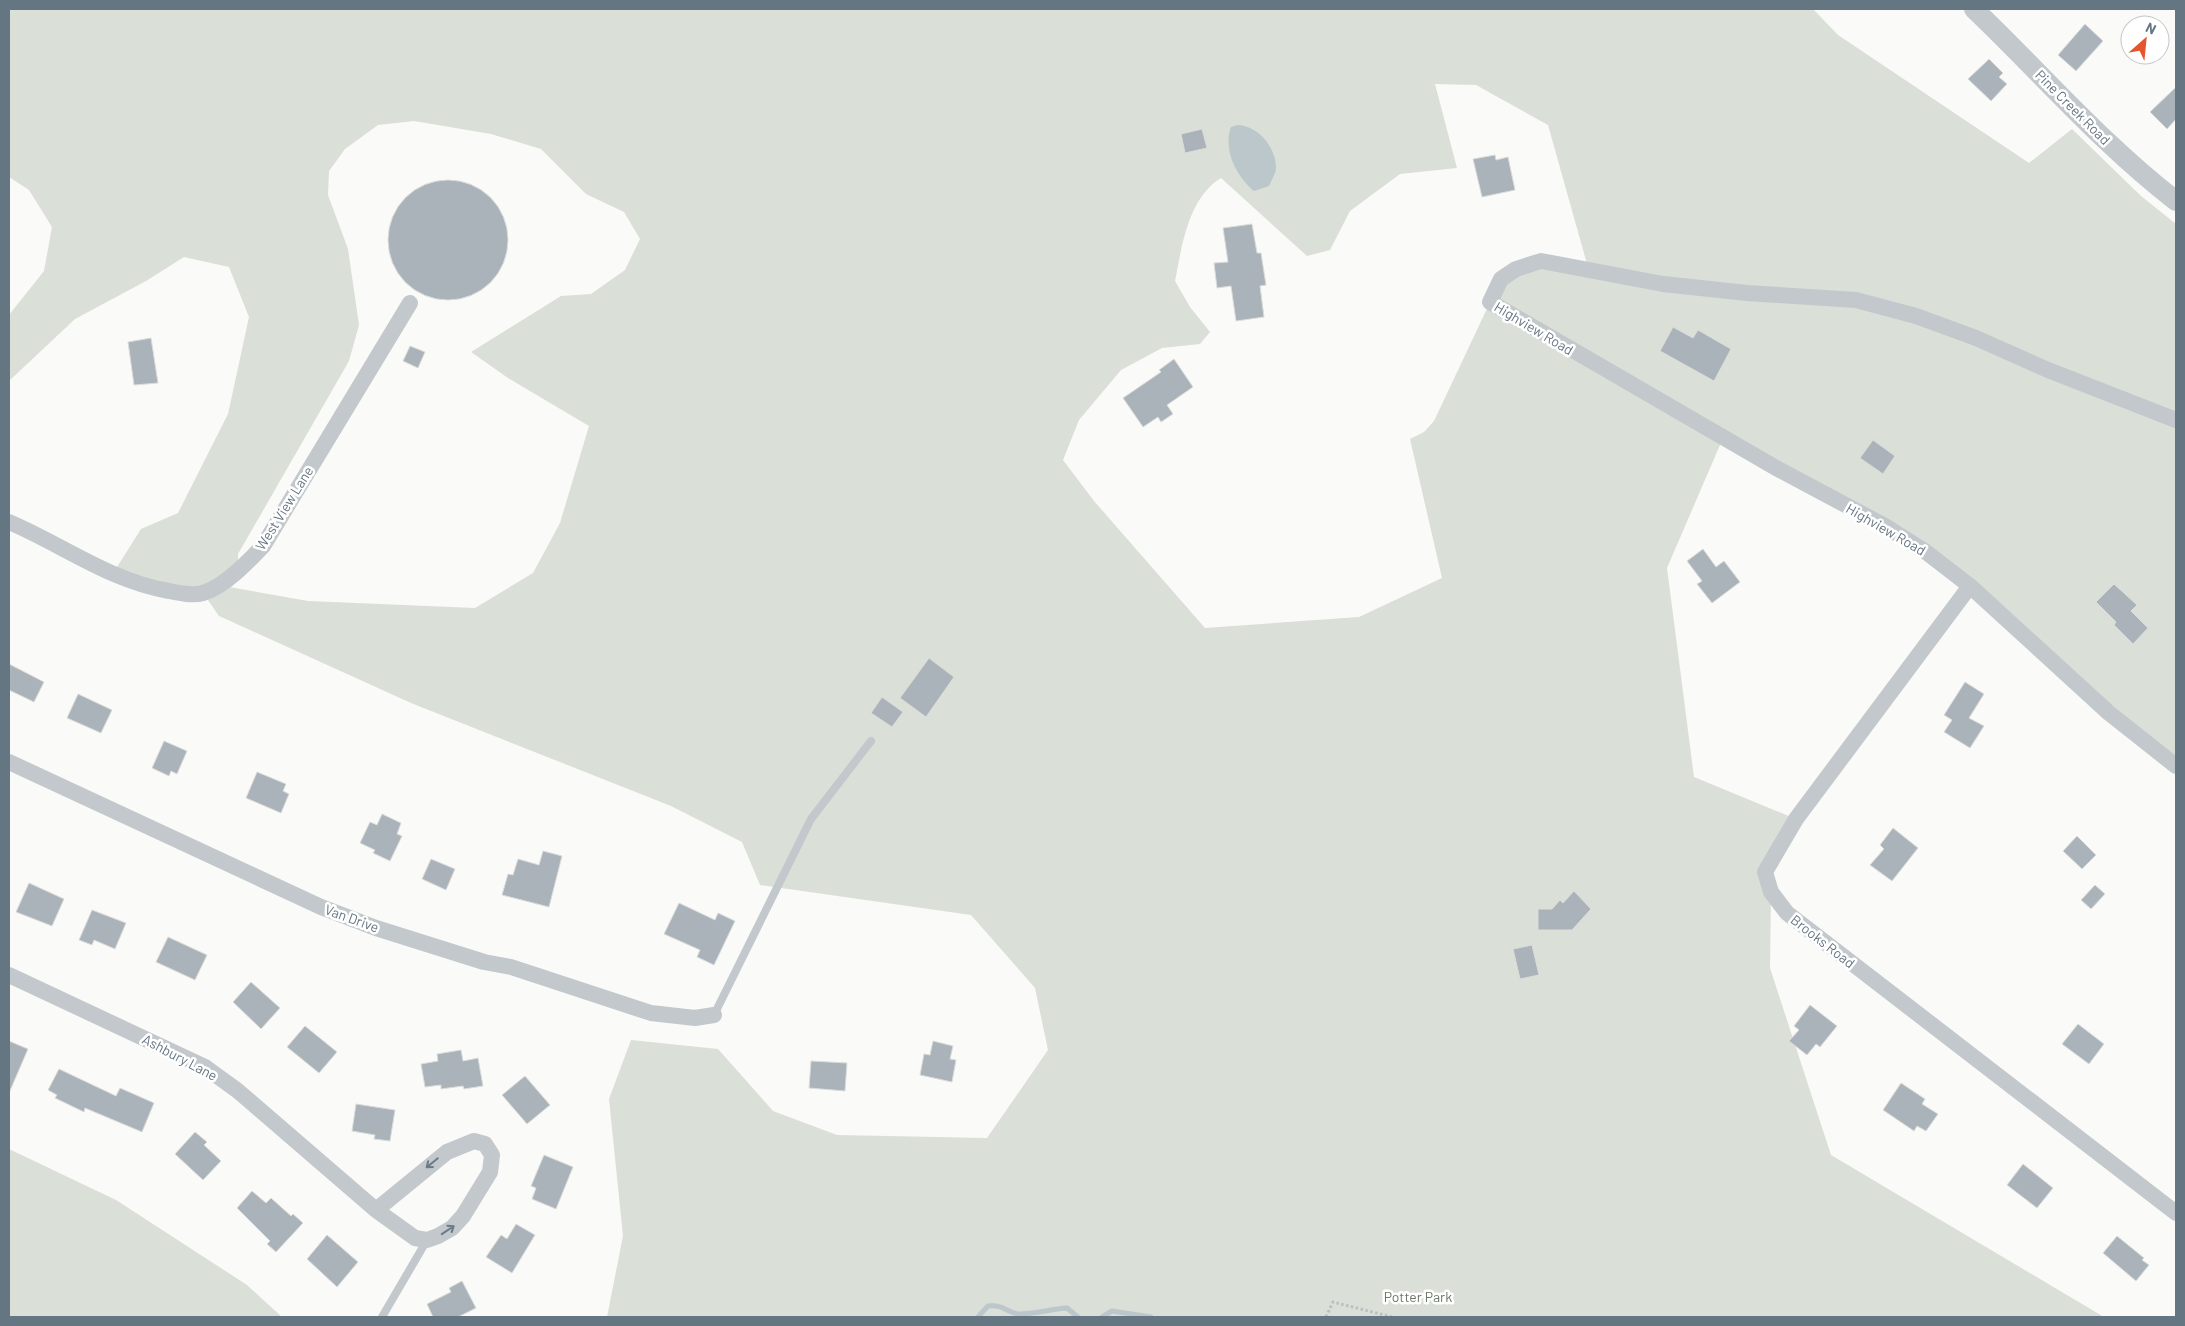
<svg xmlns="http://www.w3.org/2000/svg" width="2185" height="1326" viewBox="0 0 2185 1326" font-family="Barlow,sans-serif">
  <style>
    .green { fill: #dadfd7; fill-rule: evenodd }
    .water { fill: #bbc7cb }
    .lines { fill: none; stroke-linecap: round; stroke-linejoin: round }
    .stream { stroke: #bbc7cb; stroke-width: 5 }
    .building { fill: #aab3b9; stroke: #dcdcda }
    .path { stroke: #bbbfc2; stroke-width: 3; stroke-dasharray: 2.5 2.5; stroke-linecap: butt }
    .service { stroke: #c3c8cc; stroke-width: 8 }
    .minor { stroke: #c3c8cc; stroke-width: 16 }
    .tertiary { stroke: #c3c8cc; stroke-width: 20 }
    .oneway { stroke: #6a7a87 }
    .labels { text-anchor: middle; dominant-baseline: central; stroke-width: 5; stroke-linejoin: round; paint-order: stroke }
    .street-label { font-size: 14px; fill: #657683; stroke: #fff }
    .park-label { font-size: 14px; fill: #687a64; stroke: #fff }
  </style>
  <rect width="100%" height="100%" fill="#fafaf8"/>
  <path class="green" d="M9,9h1804l25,26 191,128 43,-34 69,67 35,28v535l-206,-173 -247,-148 -56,130 27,209 102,42 -20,31 -5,42 -1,76 61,187 273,162h-1497l16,-81 -14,-137 22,-59 87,9 55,62 64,24 150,3 61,-88 -13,-62 -64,-73 -211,-30 -18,-43 -71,-36 -260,-103 -192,-87 -16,-23 -91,-18 29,-46 37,-16 50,-99 21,-97 -20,-50 -45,-10 -38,24 -71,38 -66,62v-66l35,-44 8,-44 -23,-37 -20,-13zM1435,84l41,1 72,40 41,146 -48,-10 -40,18 -67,142 -10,11 -14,7 32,139 -83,39 -154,11 -111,-127 -31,-41 16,-40 42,-50 41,-22 38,-4 10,-12 -20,-25 -15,-26c7,-35 13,-83 46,-103l86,78 23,-6 20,-39 50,-37 57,-6zM414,121l77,13 50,15 45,45 38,18 16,27 -15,31 -34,24 -30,2 -90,56 37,26 81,48 -29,97 -27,50 -58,35 -167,-7 -90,-16 20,-15v-16l111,-193 10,-36 -11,-76 -20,-54 1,-24 16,-22 33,-24z
    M9,1149l107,51 131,85 35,32h-273z"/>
  <path class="water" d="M1238,125c20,1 38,22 38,43 0,5 -5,13 -7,18l-15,5c-18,-15 -31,-41 -23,-64z"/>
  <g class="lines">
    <path class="stream" d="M978,1317l10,-11c16,-2 19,7 31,8 16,0 32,-5 48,-6l11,9
      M1102,1317l10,-6 39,6"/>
  </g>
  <path class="building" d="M2085,24l18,17 -27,30 -18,-16z
    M1989,59l14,14 -4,4 8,7 -16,17 -23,-22z
    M2176,87v32l-9,10 -17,-17z
    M1202,129l5,19 -22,5 -4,-19z
    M1495,155l1,5 12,-3 7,33 -33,7 -9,-38z
    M388 240a60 60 0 1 1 120 0a60 60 0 1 1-120 0Z
    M1252,224l5,29h4l5,32 -6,1 4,31 -28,4 -5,-35 -14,2 -3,-25 14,-1 -5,-34z
    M1673,327l20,11 5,-8 33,19 -17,32 -54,-30z
    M151,338l7,45 -24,2 -6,-43z
    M410,346l15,6 -7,16 -15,-7z
    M1174,359l19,28 -26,18 6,9 -12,8 -3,-5 -15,10 -20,-29 38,-26 -2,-2z
    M1873,440l22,16 -12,18 -23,-16z
    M1703,549l13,18 8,-6 16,21 -28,21 -15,-19 5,-3 -15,-20z
    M2114,584l23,21 -6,6 17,17 -15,16 -19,-19 2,-3 -20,-20z
    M929,658l25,19 -28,40 -26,-19z
    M9,664l35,18 -10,20 -25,-12z
    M1965,682l19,12 -15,24 15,8 -14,22 -26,-16 8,-12 -8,-5z
    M78,694l34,16 -11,23 -34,-15z
    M882,697l21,15 -11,15 -21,-14z
    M164,741l23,10 -10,23 -6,-3 -2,5 -17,-8z
    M257,772l29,12 -3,7 6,3 -8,19 -35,-15z
    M382,814l19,9 -4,11 5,2 -12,25 -17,-8 2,-3 -15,-7 10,-21 7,3z
    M1893,828l25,20 -26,33 -22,-16 14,-16 -4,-4z
    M2077,836l19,19 -14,14 -19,-18z
    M543,851l19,5 -13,51 -47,-12 6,-21 5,1 5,-16 21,6z
    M431,859l24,10 -9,21 -24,-11z
    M29,883l35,16 -12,27 -36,-14z
    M2095,885l10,9 -14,15 -10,-9z
    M1574,891l17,18 -19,21h-34v-21h14l8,-9 3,3z
    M679,903l36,17 3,-7 17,8 -21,44 -17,-8 3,-7 -36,-16z
    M92,910l34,13 -11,26 -21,-9 -2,5 -13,-5z
    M168,937l39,18 -12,25 -39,-18z
    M1532,945l7,30 -19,4 -7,-30z
    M251,982l29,26 -19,21 -28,-27z
    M1810,1005l27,21 -17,21 -4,-3 -9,11 -18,-14 10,-11 -5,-4z
    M2078,1024l26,20 -15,20 -27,-20z
    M305,1026l32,26 -18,21 -32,-26z
    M9,1041l19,8 -19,44z
    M933,1041l20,5 -3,13 6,1 -4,22 -32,-7 4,-21 6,1z
    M461,1050l2,11 15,-3 5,28 -19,3 -1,-3 -22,3v-4l-16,2 -4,-23 17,-3 -1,-7z
    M811,1061l36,2 -2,28 -36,-3z
    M59,1069l57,27 4,-8 34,15 -12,29 -57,-24 -1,4 -29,-14 2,-3 -9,-5z
    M525,1076l25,29 -23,19 -25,-29z
    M1901,1083l24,16 -3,5 16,10 -12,17 -9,-5 -3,5 -31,-21z
    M356,1104l39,6 -5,31 -16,-2 1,-4 -23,-4z
    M195,1132l12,10 -3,3 17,16 -18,19 -28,-26z
    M544,1155l29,12 -17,42 -24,-10 4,-11 -5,-2z
    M2023,1164l30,24 -16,20 -30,-23z
    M252,1191l14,12 5,-5 20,18 2,-2 10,9 -27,29 -9,-8 3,-3 -33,-33z
    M516,1224l19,11 -23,38 -26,-16 15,-22 6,4z
    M327,1235l31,27 -21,25 -30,-28z
    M2117,1236l27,22 -2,2 7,5 -13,16 -33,-28z
    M462,1281l14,27 -18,9h-25l-6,-13 24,-12 -2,-4z"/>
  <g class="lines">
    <path class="path" d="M1326,1317l7,-15 59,15"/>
    <path class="service" d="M714,1015l97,-196 60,-78
      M382,1317l45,-77"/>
    <path class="minor" d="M2176,420l-128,-50 -72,-32 -60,-22 -60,-16 -109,-7 -84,-9 -122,-23 -25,8 -15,10 -11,23 288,167 107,57 41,26 44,34 139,127 67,53
      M9,522c54,23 101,59 160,69 10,2 24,5 34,2 21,-6 46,-32 60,-47l147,-243
      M1970,586l-174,233 -31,53 6,20 16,21 389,300
      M9,762l312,145 55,21 108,34 27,5 140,46 44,5 19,-3
      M9,975l196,92 33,24 138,119 39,28 12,2 11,-4 14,-8 11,-12 27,-44 2,-17 -7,-11 -11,-3 -27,11 -71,58"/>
    <path class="tertiary" d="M1974,9c68,65 128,135 202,192"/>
  </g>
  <defs><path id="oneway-shaft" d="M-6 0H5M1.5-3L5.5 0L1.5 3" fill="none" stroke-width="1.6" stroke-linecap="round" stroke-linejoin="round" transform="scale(1.25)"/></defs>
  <g class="oneway">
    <use href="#oneway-shaft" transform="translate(432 1163) rotate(141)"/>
    <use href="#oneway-shaft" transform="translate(448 1230) rotate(-34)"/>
  </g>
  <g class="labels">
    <g class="street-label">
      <text transform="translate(2073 107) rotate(45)">Pine Creek Road</text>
      <text transform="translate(1534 328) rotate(31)">Highview Road</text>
      <text transform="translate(284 508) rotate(-58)">West View Lane</text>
      <text transform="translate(1886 529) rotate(30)">Highview Road</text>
      <text transform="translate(352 918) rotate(20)">Van Drive</text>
      <text transform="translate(1823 941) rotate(38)">Brooks Road</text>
      <text transform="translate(180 1057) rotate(28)">Ashbury Lane</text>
    </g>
    <g class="park-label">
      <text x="1418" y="1296">Potter Park</text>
    </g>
  </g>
  <rect width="2185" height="1326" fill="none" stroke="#657683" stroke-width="20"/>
  <g transform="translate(2145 40) rotate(27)"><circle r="24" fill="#ffffff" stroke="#c1c8cd"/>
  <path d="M0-4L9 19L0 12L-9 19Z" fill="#e4572e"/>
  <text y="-8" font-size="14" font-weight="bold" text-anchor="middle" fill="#657683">N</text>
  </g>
</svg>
